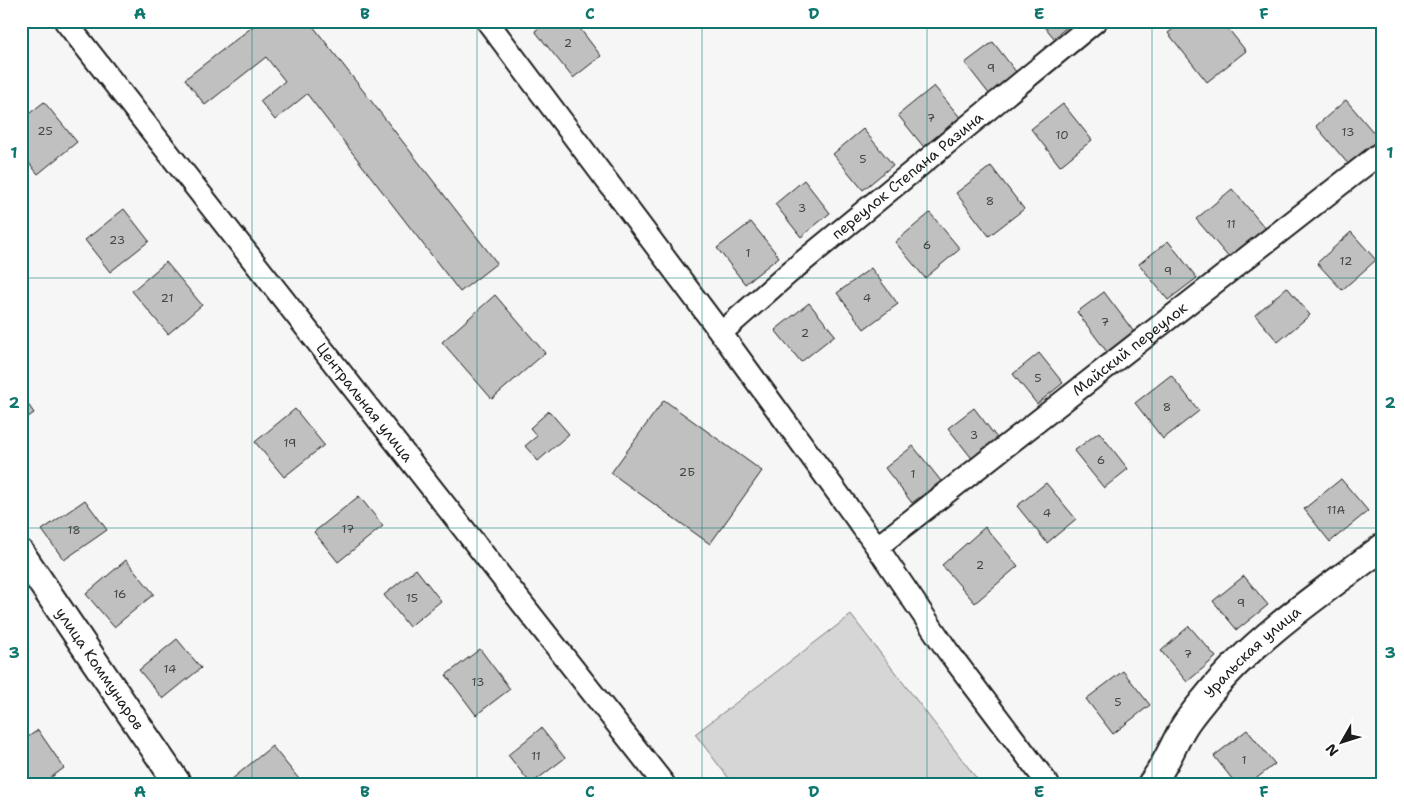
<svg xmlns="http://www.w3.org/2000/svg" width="1404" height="805" viewBox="0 0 1404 805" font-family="'Shantell Sans',sans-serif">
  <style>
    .green { fill: #d6d6d6; stroke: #797979 }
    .building { fill: #c0c0c0; stroke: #1c1c1c }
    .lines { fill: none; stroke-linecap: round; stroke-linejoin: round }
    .minor-casing { stroke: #1c1c1c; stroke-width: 25 }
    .tertiary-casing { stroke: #1c1c1c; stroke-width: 30 }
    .minor { stroke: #fff; stroke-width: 21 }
    .tertiary { stroke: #fff; stroke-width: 26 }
    .grid { fill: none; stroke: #0f766e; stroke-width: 1; stroke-opacity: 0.55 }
    .labels { text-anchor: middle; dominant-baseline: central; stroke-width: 5; stroke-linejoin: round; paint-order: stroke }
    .number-label { font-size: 12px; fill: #454545 }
    .street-label { font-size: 15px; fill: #1c1c1c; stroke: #fff }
    .neatline { fill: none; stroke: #0f766e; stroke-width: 2 }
    .grid-label { font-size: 16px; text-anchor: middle; font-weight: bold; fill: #0f766e }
  </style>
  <rect width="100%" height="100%" fill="#f6f6f6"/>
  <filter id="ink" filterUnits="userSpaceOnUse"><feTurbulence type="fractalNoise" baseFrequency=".02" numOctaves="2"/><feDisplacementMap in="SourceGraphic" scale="10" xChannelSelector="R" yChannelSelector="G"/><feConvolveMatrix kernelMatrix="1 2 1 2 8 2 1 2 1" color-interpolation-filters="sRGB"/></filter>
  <g filter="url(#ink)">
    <path class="green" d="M851,615l130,169h-248l-38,-50z"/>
    <path class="building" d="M260,21h49l188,242 -37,29 -153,-198 -32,26 -15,-19 25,-20 -19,-24 -61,48 -20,-26z
      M548,21h26l27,35 -28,22 -38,-47z
      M1040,21h34l-20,17z
      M1183,21h39l24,30 -39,31 -39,-49z
      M993,42l24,31 -27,22 -25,-32z
      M934,86l29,35 -36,30 -29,-36z
      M1346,100l33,39 -30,26 -33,-39z
      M44,102l33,40 -39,32 -17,-21v-33z
      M1063,104l29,36 -32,26 -29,-37z
      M863,129l30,36 -30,25 -30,-36z
      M991,166l33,43 -35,27 -33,-43z
      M804,180l26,33 -29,24 -26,-33z
      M1232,189l34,40 -36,30 -34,-40z
      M124,209l25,32 -39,31 -25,-32z
      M930,213l30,36 -35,29 -30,-36z
      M751,222l28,35 -34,27 -28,-36z
      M1351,232l25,28 -34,30 -25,-27z
      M1168,241l29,37 -29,22 -29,-36z
      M166,262l36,43 -34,29 -36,-43z
      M871,268l27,36 -34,25 -27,-36z
      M1287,287l23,28 -32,27 -23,-27z
      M1104,292l30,40 -27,20 -30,-40z
      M495,295l50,58 -53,46 -50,-57z
      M809,303l26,32 -34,27 -26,-32z
      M1039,353l24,30 -26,21 -24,-30z
      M1171,375l28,36 -36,28 -28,-36z
      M21,394l13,19 -13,9z
      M664,400l98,71 -52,73 -99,-71z
      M974,408l26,34 -26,19 -26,-33z
      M295,409l29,36 -40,32 -29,-35z
      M549,411l20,23 -31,27 -13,-15 12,-10 -7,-8z
      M1099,432l29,37 -24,19 -30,-37z
      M913,446l28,35 -29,22 -27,-35z
      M1341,479l27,32 -38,31 -26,-33z
      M1046,483l30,36 -29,24 -30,-37z
      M359,496l24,30 -45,36 -24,-30z
      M85,500l22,30 -43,30 -22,-30z
      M985,527l33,39 -43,37 -33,-38z
      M126,560l28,34 -40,33 -28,-33z
      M416,569l25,32 -32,26 -25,-32z
      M1244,576l24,29 -31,25 -24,-29z
      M1189,626l27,31 -29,25 -26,-31z
      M177,639l24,29 -38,31 -24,-29z
      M480,649l30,40 -34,26 -30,-40z
      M1123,671l27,34 -37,29 -27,-35z
      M541,728l24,30 -34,26 -23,-29z
      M38,730l26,38 -22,16h-21v-42z
      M1247,730l28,34 -26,20h-13l-22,-28z
      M272,746l27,33 -6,5h-67z"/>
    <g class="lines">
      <defs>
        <g id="minor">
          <path id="s1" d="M65,21l599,763"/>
          <path d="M487,21l234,312 156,214 70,103 101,134"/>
          <path id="s2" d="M721,333l69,-61 306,-251"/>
          <path id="s3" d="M877,547l506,-396"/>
        </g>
        <g id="tertiary">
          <path id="s4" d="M21,553l157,231"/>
          <path id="s5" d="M1151,784c14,-17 21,-37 32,-56 7,-12 17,-23 25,-33 47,-58 116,-104 175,-148"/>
        </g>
      </defs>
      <use href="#minor" class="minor-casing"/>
      <use href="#tertiary" class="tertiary-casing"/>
      <use href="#minor" class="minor"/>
      <use href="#tertiary" class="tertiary"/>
    </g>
  </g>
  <path class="grid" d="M252,21v763M477,21v763M702,21v763M927,21v763M1152,21v763M21,278h1362M21,528h1362"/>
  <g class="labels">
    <g class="number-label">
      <text x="568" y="43">2</text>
      <text x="991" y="68">9</text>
      <text x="931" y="118">7</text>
      <text x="45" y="131">25</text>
      <text x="1348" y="132">13</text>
      <text x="1062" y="135">10</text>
      <text x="863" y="159">5</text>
      <text x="990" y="201">8</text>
      <text x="802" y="208">3</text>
      <text x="1231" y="224">11</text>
      <text x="117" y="240">23</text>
      <text x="927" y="245">6</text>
      <text x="748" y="253">1</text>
      <text x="1346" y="261">12</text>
      <text x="1168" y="271">9</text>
      <text x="167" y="298">21</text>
      <text x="867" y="298">4</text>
      <text x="1105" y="322">7</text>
      <text x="805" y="333">2</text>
      <text x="1038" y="378">5</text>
      <text x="1167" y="407">8</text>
      <text x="974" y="435">3</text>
      <text x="290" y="443">19</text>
      <text x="1101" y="460">6</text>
      <text x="687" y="472">2Б</text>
      <text x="913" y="474">1</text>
      <text x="1336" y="510">11А</text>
      <text x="1047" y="513">4</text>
      <text x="348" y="529">17</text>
      <text x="74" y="530">18</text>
      <text x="980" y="565">2</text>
      <text x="120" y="594">16</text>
      <text x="412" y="598">15</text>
      <text x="1241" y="603">9</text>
      <text x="1188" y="654">7</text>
      <text x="170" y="669">14</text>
      <text x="478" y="682">13</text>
      <text x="1118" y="702">5</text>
      <text x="536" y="756">11</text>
      <text x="1244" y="760">1</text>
    </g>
    <g class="street-label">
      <text stroke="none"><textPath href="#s2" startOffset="244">переулок Степана Разина</textPath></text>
      <text stroke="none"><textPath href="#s3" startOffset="321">Майский переулок</textPath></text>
      <text stroke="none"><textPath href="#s1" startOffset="485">Центральная улица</textPath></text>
      <text stroke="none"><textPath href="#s5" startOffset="168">Уральская улица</textPath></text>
      <text stroke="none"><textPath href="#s4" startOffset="140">улица Коммунаров</textPath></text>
    </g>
  </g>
  <rect width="1404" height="805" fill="none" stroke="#fff" stroke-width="55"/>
  <g transform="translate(1342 742) rotate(231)" stroke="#ffffff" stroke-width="4" paint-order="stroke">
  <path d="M0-4L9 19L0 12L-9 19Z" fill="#1c1c1c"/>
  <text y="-8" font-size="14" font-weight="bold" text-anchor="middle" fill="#1c1c1c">N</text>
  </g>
  <rect x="28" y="28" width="1348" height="750" class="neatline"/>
  <g class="grid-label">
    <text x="140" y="19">A</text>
    <text x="365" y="19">B</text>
    <text x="590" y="19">C</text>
    <text x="814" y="19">D</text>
    <text x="1039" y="19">E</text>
    <text x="1264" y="19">F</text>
    <text x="14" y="158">1</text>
    <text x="1390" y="158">1</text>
    <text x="14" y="408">2</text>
    <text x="1390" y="408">2</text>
    <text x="14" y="658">3</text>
    <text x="1390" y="658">3</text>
    <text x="140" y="797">A</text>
    <text x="365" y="797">B</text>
    <text x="590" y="797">C</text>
    <text x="814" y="797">D</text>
    <text x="1039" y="797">E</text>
    <text x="1264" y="797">F</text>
  </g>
</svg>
